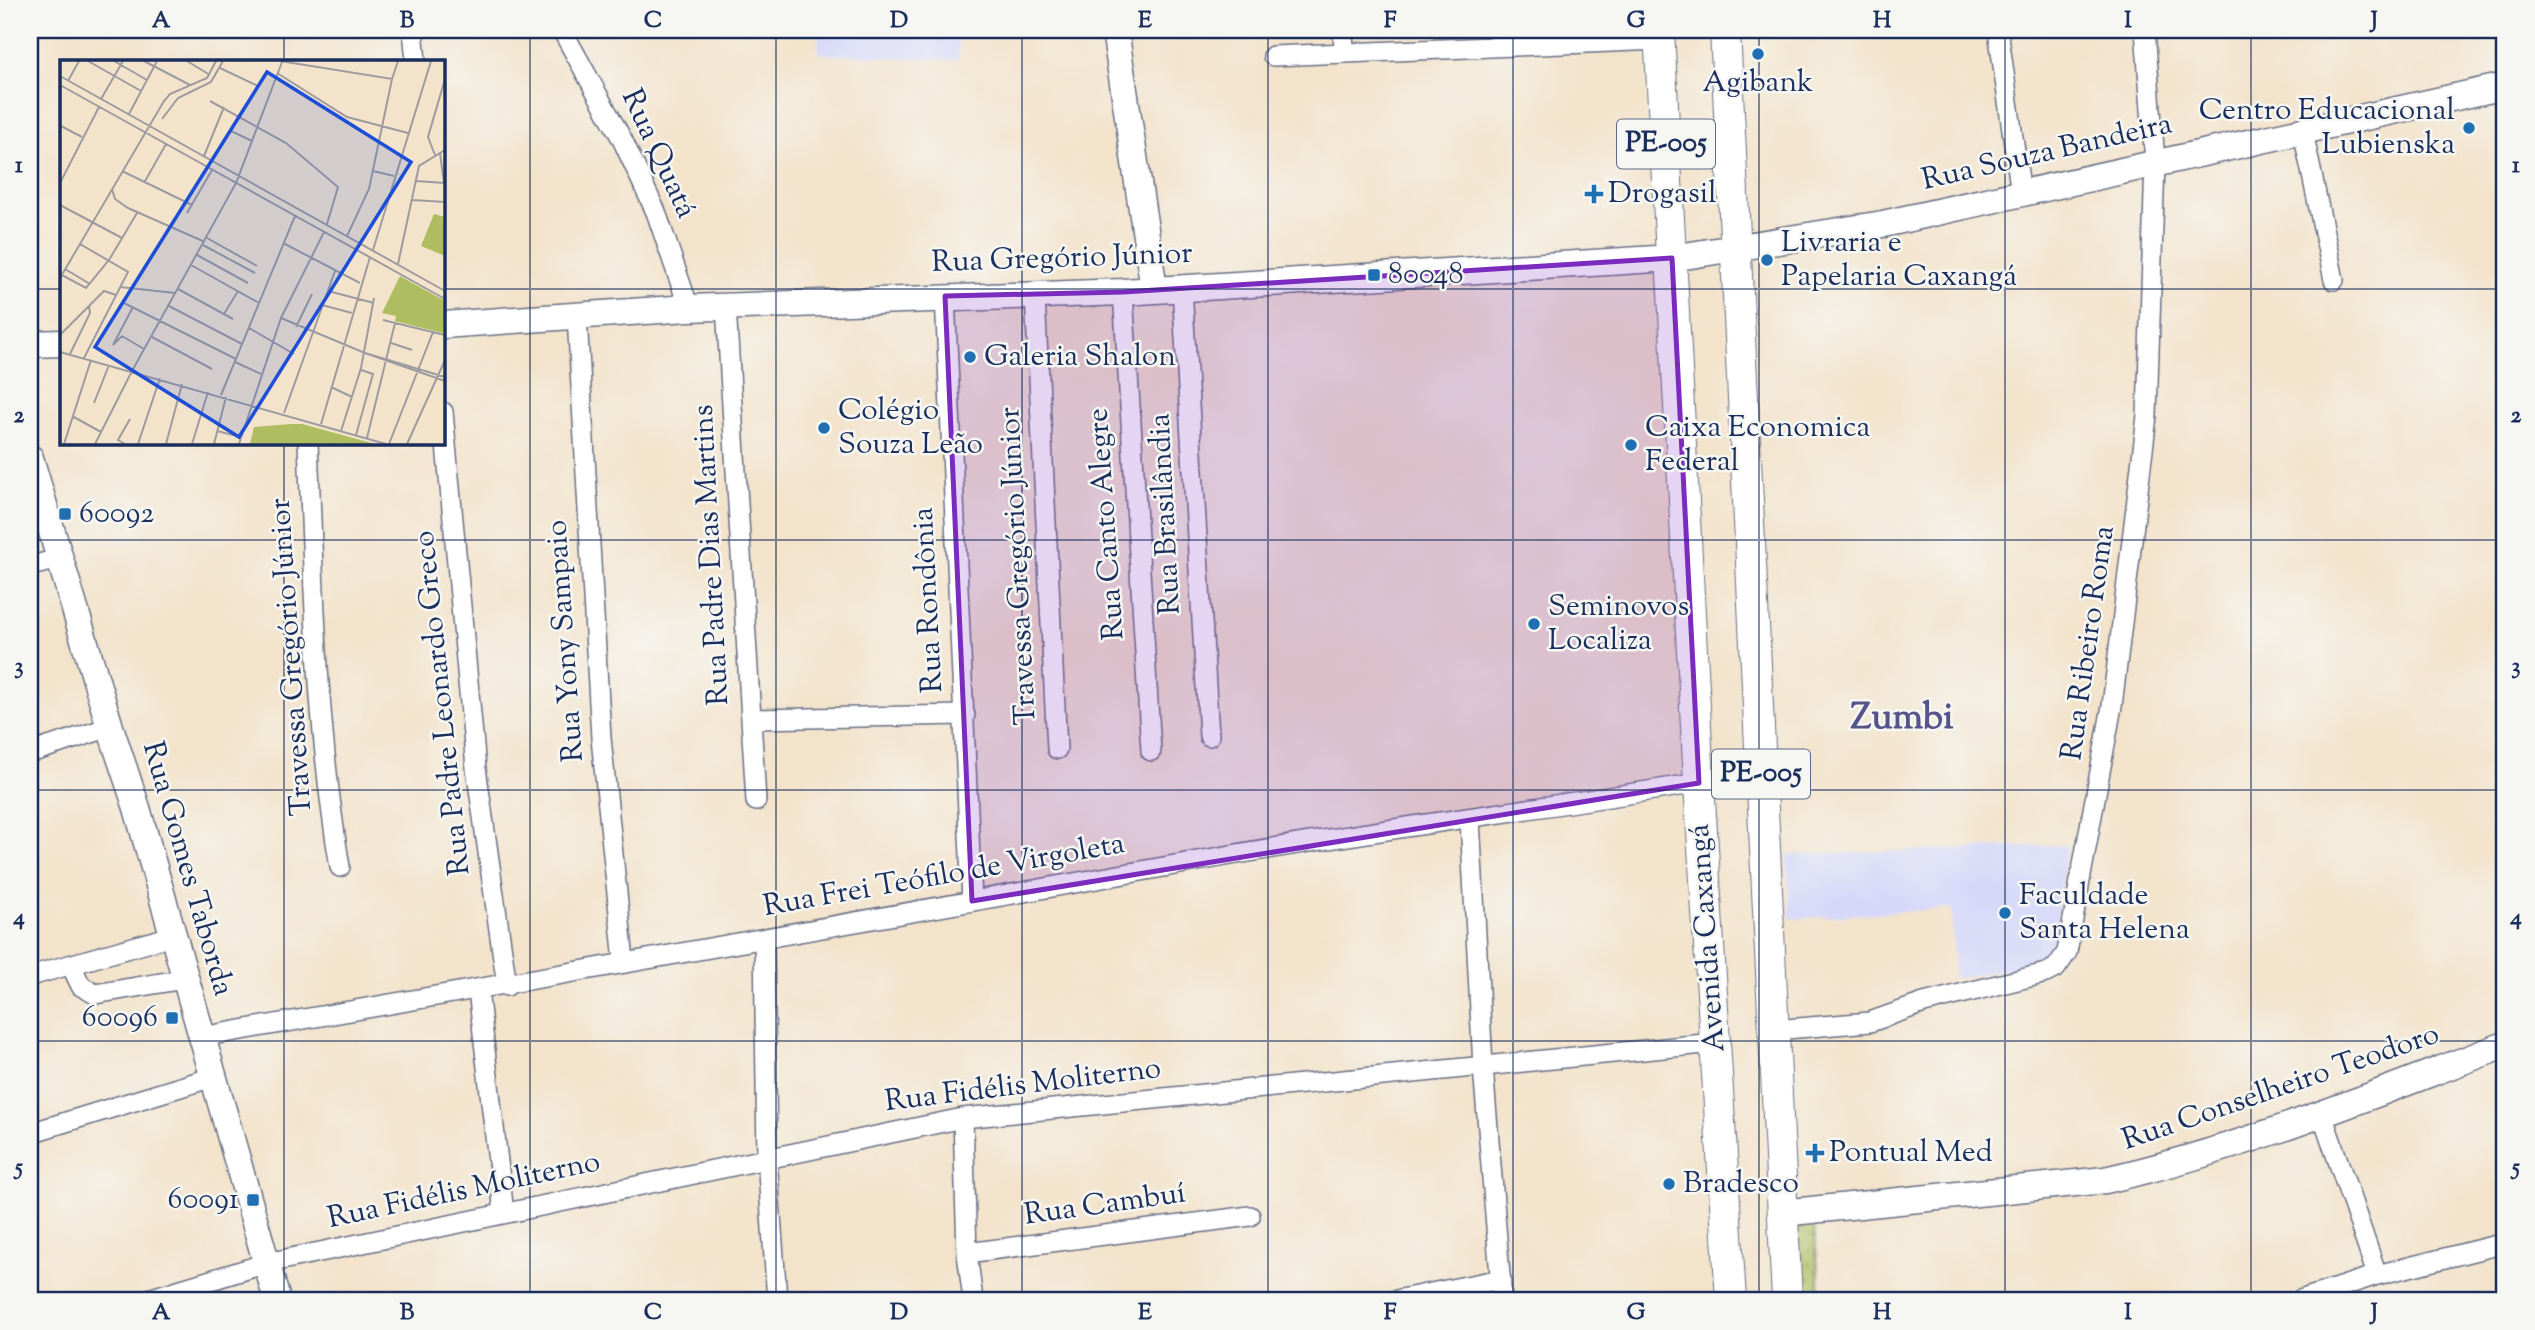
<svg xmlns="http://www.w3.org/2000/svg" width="2535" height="1330" viewBox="0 0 2535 1330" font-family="'Sorts Mill Goudy',serif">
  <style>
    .built { fill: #d5d8f9 }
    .park { fill: url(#park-dots); stroke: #64765e; stroke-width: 2 }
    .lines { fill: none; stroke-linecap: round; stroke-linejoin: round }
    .street-casing { stroke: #676e84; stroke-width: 22 }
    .secondary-casing { stroke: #676e84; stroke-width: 29 }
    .primary-casing { stroke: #676e84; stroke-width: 32 }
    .street { stroke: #fff; stroke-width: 19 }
    .secondary { stroke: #fff; stroke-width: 26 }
    .primary { stroke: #fff; stroke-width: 30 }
    .marked { fill: #7b2cbf; fill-opacity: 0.2; stroke: #7b2cbf; stroke-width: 5; stroke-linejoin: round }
    .grid { fill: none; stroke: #1b2f5e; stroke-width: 2; stroke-opacity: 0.55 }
    .poi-dot { fill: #1f6fb2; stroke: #f6f6f2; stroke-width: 2.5 }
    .labels { text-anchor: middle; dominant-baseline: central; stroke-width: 5; stroke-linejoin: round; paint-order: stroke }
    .shield { fill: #f6f6f2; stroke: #5d6b8a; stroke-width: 2 }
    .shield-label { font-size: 28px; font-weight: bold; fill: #1b2f5e }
    .poi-label { font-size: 30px; fill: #1b2f5e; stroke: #f6f6f2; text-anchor: start }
    .street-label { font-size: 30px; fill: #1b2f5e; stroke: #f6f6f2 }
    .district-label { font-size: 37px; font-weight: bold; fill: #57548a; stroke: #f6f6f2 }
    .inset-road { fill: none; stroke: #9d9b9f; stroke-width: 2 }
    .view { fill: #1d4ed8; fill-opacity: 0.15; stroke: #1d4ed8; stroke-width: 3.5 }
    .inset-edge { fill: none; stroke: #1b2f5e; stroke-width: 3.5 }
    .neatline { fill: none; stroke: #1b2f5e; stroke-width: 2.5 }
    .grid-label { font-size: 23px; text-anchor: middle; font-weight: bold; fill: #1b2f5e }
  </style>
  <defs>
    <pattern id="park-dots" width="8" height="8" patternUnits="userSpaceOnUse" patternTransform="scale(1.75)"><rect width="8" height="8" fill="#aebd5f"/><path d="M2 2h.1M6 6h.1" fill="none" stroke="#8d9a52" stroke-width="1.8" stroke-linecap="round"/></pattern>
  </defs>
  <rect width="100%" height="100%" fill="#f6f6f2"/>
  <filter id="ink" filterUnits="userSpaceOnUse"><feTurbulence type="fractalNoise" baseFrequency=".0143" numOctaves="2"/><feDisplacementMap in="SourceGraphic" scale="14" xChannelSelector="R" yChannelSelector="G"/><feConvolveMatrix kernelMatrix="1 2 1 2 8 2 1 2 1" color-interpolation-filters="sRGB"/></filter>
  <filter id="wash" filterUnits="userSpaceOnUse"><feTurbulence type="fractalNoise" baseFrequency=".00686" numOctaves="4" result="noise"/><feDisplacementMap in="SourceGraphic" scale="28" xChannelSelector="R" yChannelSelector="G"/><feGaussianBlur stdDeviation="1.57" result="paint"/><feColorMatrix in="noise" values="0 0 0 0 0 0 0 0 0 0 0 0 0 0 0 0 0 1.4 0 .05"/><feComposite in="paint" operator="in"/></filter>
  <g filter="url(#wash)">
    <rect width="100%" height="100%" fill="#f3e3cb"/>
    <path class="built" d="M819,30h140l-1,30 -140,-6z
      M2067,845l-16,118 -97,15 -2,-70 -162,11 -3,-64z"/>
    <path class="park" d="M1813,1219l8,81h-19l-7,-80z"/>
  </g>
  <g filter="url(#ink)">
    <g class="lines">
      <defs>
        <path id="street" d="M413,30l3,31
          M562,30l60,109 34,73 33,96
          M1342,30l3,22
          M1998,30l23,164
          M1273,56l386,-16
          M2303,132l31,148
          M1182,288l27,448
          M1123,292l28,459
          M945,296l27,605
          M1035,296l22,453
          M726,306l30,495
          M577,316l24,422 23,223
          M443,412l33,356 31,218
          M308,443c6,142 8,283 32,424
          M30,566l30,-7
          M752,719l213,-4
          M30,753l80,-26
          M1470,819l13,248 19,233
          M764,939l3,218 10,143
          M71,965l10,21 14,8 89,-15
          M30,976l142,-40
          M478,990l26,223
          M1774,1030l96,-8 54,-19 122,-30 10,-5 11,-16 45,-246 35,-290 8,-254 -10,-132
          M201,1037c344,-58 686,-122 1030,-182 155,-27 312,-47 468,-72
          M2322,1114l55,161
          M963,1118l4,135 6,47
          M30,1133l183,-56
          M967,1253l283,-37
          M145,1300l122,-37 696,-145 751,-75
          M1396,1300l105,-21
          M2300,1300l77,-25 128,-32"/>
        <path id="secondary" d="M1115,30l39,259
          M443,325l246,-17 434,-16 549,-34 211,-34 622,-138
          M30,344l31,-1
          M30,458l80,269 27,81 140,492
          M1782,1213l323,-33c138,-31 269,-86 400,-135"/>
        <path id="primary" d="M1659,30l40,753 32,517
          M1725,30l62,1270"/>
      </defs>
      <use href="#street" class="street-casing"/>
      <use href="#secondary" class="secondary-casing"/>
      <use href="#primary" class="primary-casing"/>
      <use href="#street" class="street"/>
      <use href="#secondary" class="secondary"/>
      <use href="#primary" class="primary"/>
    </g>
  </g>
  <path class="marked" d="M1672,258l27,525 -727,118 -27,-605 178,-4z"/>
  <path class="grid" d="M284,30v31M530,30v1270M776,30v1270M1022,30v1270M1268,30v1270M1513,30v1270M1759,30v1270M2005,30v1270M2251,30v1270M30,289h31M443,289h2062M284,443v857M30,540h2475M30,790h2475M30,1041h2475"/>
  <g class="poi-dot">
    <circle cx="1758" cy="54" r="7"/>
    <circle cx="2469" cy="128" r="7"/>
    <path d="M1590.5 183.5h7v7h7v7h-7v7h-7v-7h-7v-7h7z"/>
    <circle cx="1767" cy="260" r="7"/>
    <rect x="1367" y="268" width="14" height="14" rx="3.5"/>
    <circle cx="970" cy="357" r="7"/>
    <circle cx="824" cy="428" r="7"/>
    <circle cx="1631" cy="445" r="7"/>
    <rect x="58" y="507" width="14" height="14" rx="3.5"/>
    <circle cx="1534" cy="624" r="7"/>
    <circle cx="2005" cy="913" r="7"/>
    <rect x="165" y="1011" width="14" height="14" rx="3.5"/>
    <path d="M1811.5 1142.5h7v7h7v7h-7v7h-7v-7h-7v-7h7z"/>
    <circle cx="1669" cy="1184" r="7"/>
    <rect x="246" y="1193" width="14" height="14" rx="3.5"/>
  </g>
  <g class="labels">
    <g class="shield">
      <rect x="1617" y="119.5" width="98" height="49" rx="5"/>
      <rect x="1712" y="749.5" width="98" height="49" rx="5"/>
    </g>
    <g class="shield-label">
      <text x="1666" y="144">PE-005</text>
      <text x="1761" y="774">PE-005</text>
    </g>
    <g class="poi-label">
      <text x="1758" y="83" text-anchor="middle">Agibank</text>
      <text x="2455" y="111" text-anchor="end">Centro Educacional<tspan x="2455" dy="34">Lubienska</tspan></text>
      <text x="1608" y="194">Drogasil</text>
      <text x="1781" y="243">Livraria e<tspan x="1781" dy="34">Papelaria Caxangá</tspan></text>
      <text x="1388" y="275">80048</text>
      <text x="984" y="357">Galeria Shalon</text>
      <text x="838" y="411">Colégio<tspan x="838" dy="34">Souza Leão</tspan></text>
      <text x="1645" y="428">Caixa Economica<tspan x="1645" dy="34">Federal</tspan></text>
      <text x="79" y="514">60092</text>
      <text x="1548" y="607">Seminovos<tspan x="1548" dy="34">Localiza</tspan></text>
      <text x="2019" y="896">Faculdade<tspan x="2019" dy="34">Santa Helena</tspan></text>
      <text x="158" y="1018" text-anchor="end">60096</text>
      <text x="1829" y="1153">Pontual Med</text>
      <text x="1683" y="1184">Bradesco</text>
      <text x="239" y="1200" text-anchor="end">60091</text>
    </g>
    <g class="street-label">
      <text transform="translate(2047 153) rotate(-13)">Rua Souza Bandeira</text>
      <text transform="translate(658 154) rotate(65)">Rua Quatá</text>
      <text transform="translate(1062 259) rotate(-2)">Rua Gregório Júnior</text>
      <text transform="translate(1166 514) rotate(-93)">Rua Brasilândia</text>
      <text transform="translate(1107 524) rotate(-94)">Rua Canto Alegre</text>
      <text transform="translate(712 555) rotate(-93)">Rua Padre Dias Martins</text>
      <text transform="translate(1019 566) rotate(-93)">Travessa Gregório Júnior</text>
      <text transform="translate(929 600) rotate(-93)">Rua Rondônia</text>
      <text transform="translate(566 641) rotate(-94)">Rua Yony Sampaio</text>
      <text transform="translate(2089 643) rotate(-82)">Rua Ribeiro Roma</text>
      <text transform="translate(292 657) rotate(-94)">Travessa Gregório Júnior</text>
      <text transform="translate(443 703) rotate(-96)">Rua Padre Leonardo Greco</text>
      <text transform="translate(187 869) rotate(74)">Rua Gomes Taborda</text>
      <text transform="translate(944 876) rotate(-10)">Rua Frei Teófilo de Virgoleta</text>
      <text transform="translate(1708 938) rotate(-94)">Avenida Caxangá</text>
      <text transform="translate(1023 1086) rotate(-7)">Rua Fidélis Moliterno</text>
      <text transform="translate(2281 1088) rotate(-19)">Rua Conselheiro Teodoro</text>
      <text transform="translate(464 1191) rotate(-12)">Rua Fidélis Moliterno</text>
      <text transform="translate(1105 1205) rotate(-8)">Rua Cambuí</text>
    </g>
    <g class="district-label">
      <text x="1902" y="719">Zumbi</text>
    </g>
  </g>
  <g transform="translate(60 60)">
    <rect width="385" height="385" fill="#f3e3cb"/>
    <path d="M374,154l11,3v39l-24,-10zM231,364h11l73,20h-125l4,-17z" fill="#aebd5f"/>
    <path d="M340,216l45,25 -2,32 -48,-12 1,-5 -14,-3z" fill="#aebd5f"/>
    <path class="inset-road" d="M28,1l53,30M54,1l33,19M84,1l46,24M127,1l23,14M220,1l112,18 6,-18M160,8l38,18M217,13l70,44 61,16M0,16l385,215M8,21l11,-20M0,25l385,214M41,39l22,-38M150,41l76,42 52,44 -11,37M69,54l28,-53M102,59l16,-21 33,-16 12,-21M1,66l21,11M171,71l21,10M380,93l4,30M375,95l-7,-18 17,-58M144,96l20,-49M62,111l70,34M313,111l21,5M356,121l29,2M0,123l39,-76M84,123l22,-39M52,129l3,10 13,9 77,34M352,140l33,2M0,145l62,33M127,153l25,-43M287,176l22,-47 23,-110M147,178l50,28M223,183l77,40M20,184l48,28 -44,86M143,185l52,28M313,190l58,-189M137,195l51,28M338,204l21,-98 26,-16M131,205l68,38M5,209l25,15M0,214l26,14 23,-28 28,-47M0,218l104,-177 6,-7 37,-16 9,-17M60,227l55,6M118,229l55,30M268,231l46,12M64,243l112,56M262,245l30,8M109,246l73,38M164,254l14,-23M221,258l84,35 80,24M323,260l62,15M236,267l16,-33M189,268l45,26M0,275l44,-44 12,4M62,276l-9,9 20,-38M62,276l22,13M92,277l60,32M331,283l21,7M0,292l326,92M305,293l80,28M10,294l20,-41 -1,-7M175,302l26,12M72,311l104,-188 46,-121M271,327l21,10M161,335l74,-179M34,343l15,-38M224,353l51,-142M12,356l29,16M261,364l49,-167M157,371l24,6M281,371l20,-63 13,-70M296,375l17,-61 -12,-4M307,378l28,-115M4,384l27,-84M35,384l37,-73M65,384l-7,-4 12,-21M78,384l22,-66M106,384l16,-60M132,384l16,-52M154,384l12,-47M179,384l42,-126 43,-86M329,384l44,-112M347,384l38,-84"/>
    <path class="view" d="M207,12l144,90 -172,275 -144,-90z"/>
    <rect width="385" height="385" class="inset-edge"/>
  </g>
  <rect width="2535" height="1330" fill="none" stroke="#f6f6f2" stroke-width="77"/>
  <rect x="38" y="38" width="2458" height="1254" class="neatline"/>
  <g class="grid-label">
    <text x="161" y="27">A</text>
    <text x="407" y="27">B</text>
    <text x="653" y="27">C</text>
    <text x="899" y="27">D</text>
    <text x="1145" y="27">E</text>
    <text x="1390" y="27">F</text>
    <text x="1636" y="27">G</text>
    <text x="1882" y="27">H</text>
    <text x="2128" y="27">I</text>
    <text x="2374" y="27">J</text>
    <text x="19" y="172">1</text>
    <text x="2516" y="172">1</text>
    <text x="19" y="422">2</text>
    <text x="2516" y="422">2</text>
    <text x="19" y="673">3</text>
    <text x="2516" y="673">3</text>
    <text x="19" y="924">4</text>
    <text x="2516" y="924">4</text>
    <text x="19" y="1174">5</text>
    <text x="2516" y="1174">5</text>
    <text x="161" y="1319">A</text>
    <text x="407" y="1319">B</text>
    <text x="653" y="1319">C</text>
    <text x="899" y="1319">D</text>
    <text x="1145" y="1319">E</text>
    <text x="1390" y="1319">F</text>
    <text x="1636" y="1319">G</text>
    <text x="1882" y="1319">H</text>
    <text x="2128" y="1319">I</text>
    <text x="2374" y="1319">J</text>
  </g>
</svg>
